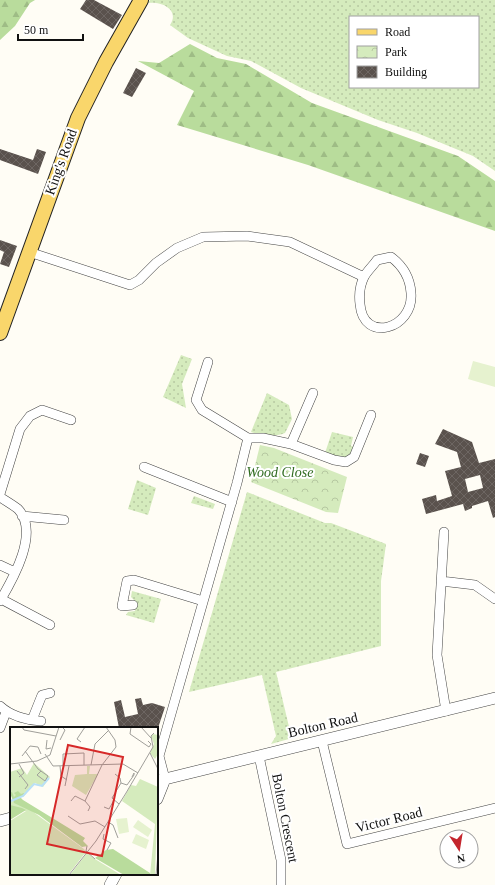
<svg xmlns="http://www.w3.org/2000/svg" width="495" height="885" viewBox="0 0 495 885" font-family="'Times New Roman',serif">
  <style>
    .grass { fill: url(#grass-dots); fill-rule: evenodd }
    .forest { fill: url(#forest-firs) }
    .park { fill: url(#park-crowns) }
    .pitch { fill: #e6f2cf }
    .building { fill: url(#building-cross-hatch); fill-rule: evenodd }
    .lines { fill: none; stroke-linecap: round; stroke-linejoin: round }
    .minor-casing { stroke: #444; stroke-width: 10 }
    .tertiary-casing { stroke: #444; stroke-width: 12 }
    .primary-casing { stroke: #222; stroke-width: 16 }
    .minor { stroke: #fff; stroke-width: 9 }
    .tertiary { stroke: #fff; stroke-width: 11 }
    .primary { stroke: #f9d66b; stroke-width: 14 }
    .labels { text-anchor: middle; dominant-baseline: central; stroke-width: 4; stroke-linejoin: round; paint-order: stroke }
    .street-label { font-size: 14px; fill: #111; stroke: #fff }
    .park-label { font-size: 14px; font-style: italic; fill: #2f6b1f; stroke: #fff }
    .inset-river { fill: none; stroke: #b9e0f7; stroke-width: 2 }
    .inset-road { fill: none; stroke: #a09f9a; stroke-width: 1 }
    .view { fill: #d62828; fill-opacity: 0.15; stroke: #d62828; stroke-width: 2 }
    .inset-edge { fill: none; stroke: #111; stroke-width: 2 }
  </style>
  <defs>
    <pattern id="grass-dots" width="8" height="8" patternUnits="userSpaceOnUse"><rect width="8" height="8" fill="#d5ebbd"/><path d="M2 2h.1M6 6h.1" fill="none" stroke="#b6c8a1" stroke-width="1.8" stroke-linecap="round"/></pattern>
    <pattern id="forest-firs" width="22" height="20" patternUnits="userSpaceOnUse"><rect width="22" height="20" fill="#b9dc9c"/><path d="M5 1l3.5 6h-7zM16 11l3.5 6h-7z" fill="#9ebc85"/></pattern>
    <pattern id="park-crowns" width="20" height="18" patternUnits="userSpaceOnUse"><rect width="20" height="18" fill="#d5ebbd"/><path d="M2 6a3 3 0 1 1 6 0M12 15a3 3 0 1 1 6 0" fill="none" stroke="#b6c8a1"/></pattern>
    <pattern id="building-cross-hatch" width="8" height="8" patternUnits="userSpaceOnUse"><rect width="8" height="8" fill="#5a524d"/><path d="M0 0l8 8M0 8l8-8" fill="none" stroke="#6d6662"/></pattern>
  </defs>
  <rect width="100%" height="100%" fill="#fffdf5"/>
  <path class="grass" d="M150,0h345v171l-22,-15 -56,-23 -39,-13 -77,-32 -50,-27 -24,-5 -39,-18 -18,-13c10,-15 -8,-24 -22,-22zM350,17h128v70h-128z
    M181,355l11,4 -10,25 4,24 -23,-11z
    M267,393l22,12 3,14 -7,14c-11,4 -23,3 -34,-1z
    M332,432l21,5 -2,9 7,2 -10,11 -24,-3z
    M137,480l19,8 -8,27 -20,-6z
    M247,492l78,31h6l55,21 -5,37v65l-105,26 14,59 6,6 -25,7 5,-8 -14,-61 -73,17z
    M194,496l21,8 -2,5 -22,-6z
    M132,591l29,8 -7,24 -28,-8 2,-3 7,-1 2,-8 -6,-6z"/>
  <path class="forest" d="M0,0h35l-5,3 -15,23 -15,14z
    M190,44l27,14 29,6 66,39 146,53 37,25v50l-187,-66 -131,-40 17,-34 -56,-30 21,2z"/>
  <path class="park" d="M260,445l14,3 73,29 -9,36 -12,-1 -75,-30z"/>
  <path class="pitch" d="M473,361l22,6v20l-27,-8z"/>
  <path class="building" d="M86,0h8l28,15 -9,14 -33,-20z
    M136,68l10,5 -14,24 -9,-4z
    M0,149l33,11 4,-11 9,3 -8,22 -38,-14z
    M0,240l17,6 -8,21 -9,-3 4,-12 -4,-2z
    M443,429l29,13 7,21 16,-4v58l-2,1 -5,-17 -16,5v2l-7,3 -2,-7 -37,10 -4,-15 14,-4 1,6 15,-5 -7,-25 16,-4 -4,-15 -22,-8zM480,475l3,13 -15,4 -3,-13z
    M420,453l9,3 -4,11 -9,-3z
    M141,698l2,7 9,-2 13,4 -7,21h-39l-5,-26 7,-2 4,17 13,-3 -3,-15z"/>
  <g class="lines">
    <defs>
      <path id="minor" d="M29,252l101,33 9,-5 17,-17 21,-15 26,-11 44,-1 43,6 74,35
        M391,257c12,9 19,20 20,36 3,36 -48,51 -51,11 -1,-8 0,-19 4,-27 3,-6 9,-11 13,-17z
        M208,362l-12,38 6,10 46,28h15l28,6 43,16 12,2 8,-5 17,-42
        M291,444l22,-51
        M144,467l88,35
        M0,494l20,-65 10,-13 12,-6 29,10
        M0,497c6,4 13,8 18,12 22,23 -5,70 -18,92
        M22,516l42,4
        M444,532l-7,123 9,56
        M0,565l15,7
        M441,581l34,4 20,14
        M1,599l49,26
        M133,605l-11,1 5,-25 7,-1 69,21
        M0,706c11,10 26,14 41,15
        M32,720l10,-25 8,-2
        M0,728l6,-16
        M322,741l25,103 148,-36
        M259,756l22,104v25
        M165,779l-6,-23 78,-273 11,-45"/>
      <path id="tertiary" d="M157,781l338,-83
        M157,799l8,-20
        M0,821l11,-3
        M110,885l6,-11"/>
      <path id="primary" d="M0,333l78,-215 28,-56 35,-62"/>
    </defs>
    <use href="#minor" class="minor-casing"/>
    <use href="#tertiary" class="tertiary-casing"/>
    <use href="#primary" class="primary-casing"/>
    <use href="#minor" class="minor"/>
    <use href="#tertiary" class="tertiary"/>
    <use href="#primary" class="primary"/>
  </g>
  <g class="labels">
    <g class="street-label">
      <text transform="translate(61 162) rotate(-70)">King's Road</text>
      <text transform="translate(323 725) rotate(-13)">Bolton Road</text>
      <text transform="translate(285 818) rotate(79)">Bolton Crescent</text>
      <text transform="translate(389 820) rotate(-14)">Victor Road</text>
    </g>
    <g class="park-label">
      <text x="280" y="472">Wood Close</text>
    </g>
  </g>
  <g transform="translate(10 727)">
    <rect width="148" height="148" fill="#fffdf5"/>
    <path d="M143,7l5,1v19l-3,5 -5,-6 4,-9 -3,-8zM24,36l16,14 -7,10 -8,-4 -11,13 -6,2 -8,-2v-24l12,-4 5,7zM77,39h3l-1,8h9l-12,21 -14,-9 3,-11 12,-1zM130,52l18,8 -3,88h-5l5,-51 -33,-23 9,-16 5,1zM0,70l2,4 13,5 59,43 2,3 -18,23h-58v-54l16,-10 -15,-5zM77,126l8,6 26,16h-51z" fill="#d5ebbd"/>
    <path d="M8,64l3,3 3,-1v3l-4,1 3,3 62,38 -2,3 5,5 -6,1 -43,-32 -25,-12 -4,-10 2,-1 2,5 2,-2 -2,-2zM0,78l12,3 4,2 -16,10zM103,122l37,24v2h-26l-29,-17 11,-8z" fill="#b9dc9c"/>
    <path d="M117,91l2,14 -10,2 -3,-15zM128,93l14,10 -4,7 -15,-10zM126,107l13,6 -3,9 -14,-6z" fill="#e6f2cf"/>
    <path class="inset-river" d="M1,74l12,-5 11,-12 8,2 7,-8"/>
    <path class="inset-road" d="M12,0l2,3 32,6M121,0l-1,7 19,13 2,-3 -3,-3M131,0l10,11M37,13l-1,9 5,-1M50,13l5,-10 -3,-3M71,15l-4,-3 8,-12M15,24l13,18 10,7 -3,5 -8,-6 4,-4M140,26l8,16M35,27l8,12 70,-2 15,9M12,29l8,-10 8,1 3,7M0,37l27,-3 13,-6 9,-28M81,38l4,-21 13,-13M50,39l1,10 6,4M53,39v-12l21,-1v12M7,44l11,14 -3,4M105,47l5,4 1,5 -9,15 7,6M9,50l5,-4 -5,-9M111,56l6,2 7,-10v-2l-2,4M55,59l4,-20M61,74l4,-5 10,5 5,6 -2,4M75,74l17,-36 14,-18 -1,-7 -9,-13M94,80l5,2 5,-9M58,89l12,8 15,-3 10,6M98,95l5,3 5,13M94,107l-1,5 8,4 -4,7M77,119l-1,5 9,8M59,148l27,-34 30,-48 27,-46 -2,-11 3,-3M146,148l2,-21"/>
    <path class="view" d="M58,18l55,12 -21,99 -55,-12z"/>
    <rect width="148" height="148" class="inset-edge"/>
  </g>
  <rect x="349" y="16" width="130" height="72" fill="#ffffff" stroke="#a0a0a0"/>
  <rect x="357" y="29" width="20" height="6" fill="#f9d66b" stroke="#a0a0a0"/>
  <text x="385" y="36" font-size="12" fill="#111111">Road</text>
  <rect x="357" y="46" width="20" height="12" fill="url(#park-crowns)" stroke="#a0a0a0"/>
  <text x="385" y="56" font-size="12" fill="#111111">Park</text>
  <rect x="357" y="66" width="20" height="12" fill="url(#building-cross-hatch)" stroke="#a0a0a0"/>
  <text x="385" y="76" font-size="12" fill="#111111">Building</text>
  <g transform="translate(459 849) rotate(168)"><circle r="19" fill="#ffffff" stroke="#a0a0a0"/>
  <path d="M0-3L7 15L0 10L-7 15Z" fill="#c4262e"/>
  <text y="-6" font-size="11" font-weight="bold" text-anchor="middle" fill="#111111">N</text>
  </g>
  <path d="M18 34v6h65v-6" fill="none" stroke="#111111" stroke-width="2"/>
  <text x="24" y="34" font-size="12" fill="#111111" stroke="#ffffff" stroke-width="3" paint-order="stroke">50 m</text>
</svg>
